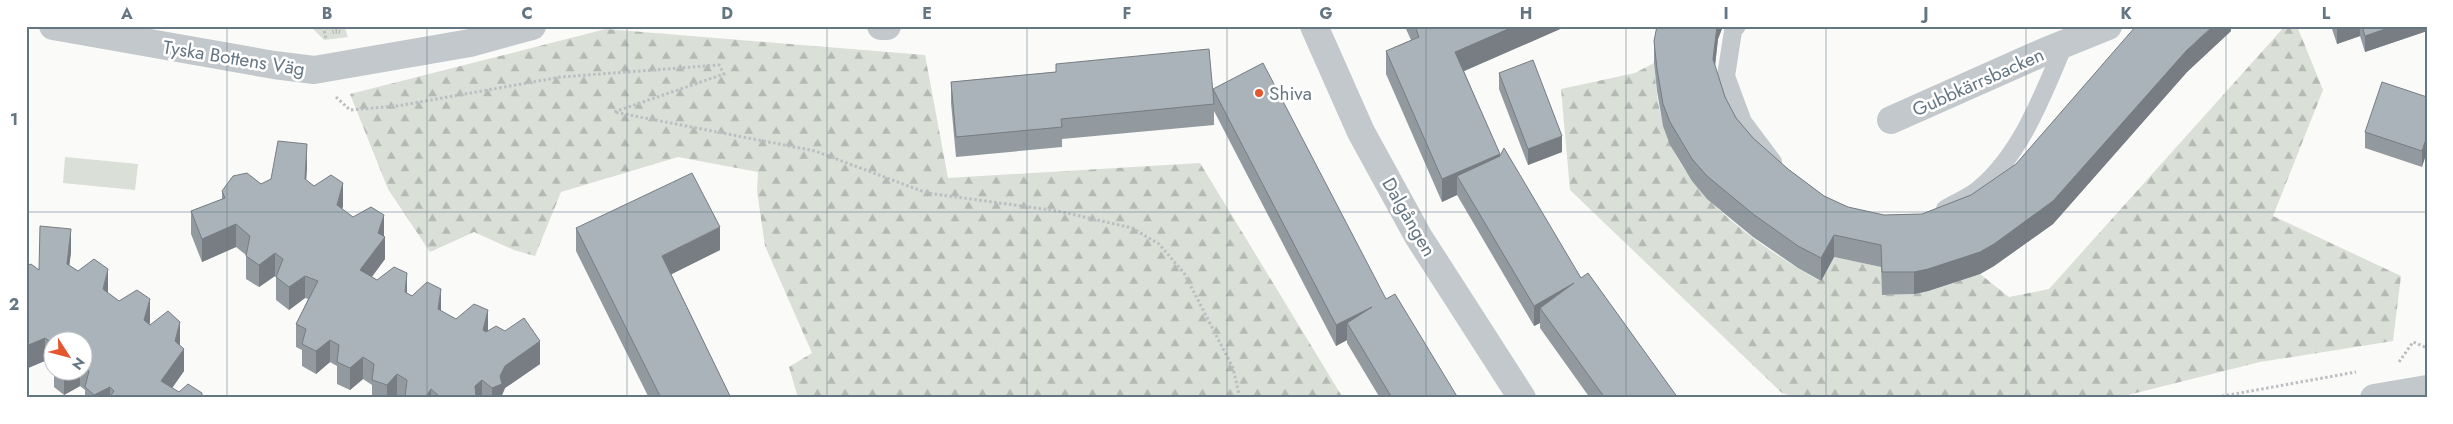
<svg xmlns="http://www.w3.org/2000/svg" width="2453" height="424" viewBox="0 0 2453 424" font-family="Jost,sans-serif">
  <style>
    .grass { fill: url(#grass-tufts) }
    .forest { fill: url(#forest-firs) }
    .green { fill: #dadfd7 }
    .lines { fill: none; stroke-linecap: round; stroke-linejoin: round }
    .path { stroke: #bbbfc2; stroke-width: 3; stroke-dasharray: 2.5 2.5; stroke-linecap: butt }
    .service { stroke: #c3c8cc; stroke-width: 18 }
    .minor { stroke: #c3c8cc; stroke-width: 28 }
    .tertiary { stroke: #c3c8cc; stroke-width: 28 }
    .wall { fill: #929a9f }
    .shaded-wall { fill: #777d82 }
    .building { fill: #aab3b9; stroke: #777d82 }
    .grid { fill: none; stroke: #657683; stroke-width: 1; stroke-opacity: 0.55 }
    .poi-dot { fill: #e4572e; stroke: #fff; stroke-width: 2 }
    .labels { text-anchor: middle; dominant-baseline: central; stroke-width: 5; stroke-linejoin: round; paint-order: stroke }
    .street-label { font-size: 19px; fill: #657683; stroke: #fff }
    .poi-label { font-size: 19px; fill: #657683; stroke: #fff; text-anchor: start }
    .neatline { fill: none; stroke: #657683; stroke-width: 2 }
    .grid-label { font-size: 16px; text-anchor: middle; font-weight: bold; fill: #657683 }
  </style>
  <defs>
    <pattern id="grass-tufts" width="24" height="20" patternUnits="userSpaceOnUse" patternTransform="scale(1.25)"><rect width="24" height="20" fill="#dadfd7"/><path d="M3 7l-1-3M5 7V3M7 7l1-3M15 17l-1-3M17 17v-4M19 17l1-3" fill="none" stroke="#b4b9b4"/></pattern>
    <pattern id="forest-firs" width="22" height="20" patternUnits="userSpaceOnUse" patternTransform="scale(1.25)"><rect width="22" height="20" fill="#dadfd7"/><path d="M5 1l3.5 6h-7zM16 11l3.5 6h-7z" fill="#b4b9b4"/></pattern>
  </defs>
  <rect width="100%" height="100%" fill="#fafaf8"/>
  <path class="grass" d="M310,26h34l4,11 -24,3z"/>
  <path class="forest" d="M2285,26h12l26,64 -50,126 128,60 -8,65 -133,21 -144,36h-318l-16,-5 -212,-203 -9,-101 74,-16 19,-10c2,21 3,43 10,64 20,68 97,121 156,154l14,-24 47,10 1,28 32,-1 66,-20 29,23 40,-8z
    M606,29l319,26 23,123 252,-15 143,235h-545l-9,-31 23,-14 -47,-107 -8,-55 1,-19 -80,-15 -117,35 -26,64 -21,-6 -40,-18 -44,20 -42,-63 -38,-95z"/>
  <path class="green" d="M65,157l73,7 -3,26 -72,-7z"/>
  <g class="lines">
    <path class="path" d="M323,26l3,12
      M336,97l14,13 47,-4 164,-29 158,-12 5,9 -110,38 201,39 112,42 131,18 74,17 27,16 25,29 49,95 7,30
      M2399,362l14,-20 14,6
      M2212,398l144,-26"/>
    <path class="service" d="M1737,26l-4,5 -7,45 17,46 30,40
      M1945,209c11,-7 25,-12 34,-20 43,-36 64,-95 86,-146"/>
    <path class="minor" d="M53,26l221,39 40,5 156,-27 62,-17
      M881,26h6
      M1314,26l47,106 57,104 104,162
      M1891,120l153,-68 64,-26"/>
    <path class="tertiary" d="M2374,398l53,-9"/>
  </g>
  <path class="wall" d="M1406,26h159l-101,45 36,85 81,122 97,120h-88l-50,-70v-5l-6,3 -77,-131 -15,7 -56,-128v-23l25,-11 -5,-11z
    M1657,26h66l-5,13 -3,27 10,31 11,21 17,20 35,31 36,27 24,11 36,8 38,-1 49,-19 260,-169v5l-44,41 -134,152 -59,42 -14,8 -52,17 -14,3 -32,1 -1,-28 -47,-10 -13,24 -23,-13 -45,-31 -46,-38 -15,-18 -22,-36 -7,-19 -6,-35 -3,-28v-22z
    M2331,26h96v5l-62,21 -5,-16 -23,8z
    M1056,64l157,29v-4l173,210 72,99h-78l-33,-55v-3l-11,6 -122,-235v14l-152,14v8l-106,10 -5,-54v-21l105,-10z
    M1499,73l63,79 -34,13 -29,-76z
    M2427,97l-5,70 -57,-19v-16z
    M307,166l-1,14 8,6 29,20 -1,3 11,8 31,19 1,23 -13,18 5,3 30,13 49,26 32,12 52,33 -35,24 -3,7v3h-102l-3,-1 -1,1h-24v-13l-9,-6 -13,11 -13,-6v-18l-7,-4 -14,12 -14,-8v-16l-6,-3v-23l12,-25 -3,-1 -16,12 -13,-10v-23l-1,-1 -16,11 -13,-8v-24l-10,-8 -34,15 -11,-28v-23l31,-12v-8l39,-7 10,-5z
    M576,228l144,22 -49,24 60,124h-82l-73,-147z
    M71,252l-2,13 50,36 31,21 -1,3 31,21 4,25 -12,17 7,4 23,6h-117v-8l-5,-4 -16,9 -10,-8v-15h28v-30h-30v24l-7,-5 -6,-91z"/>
  <path class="shaded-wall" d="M1515,26l50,1 -110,48v-23z
    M1717,26h6l-5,13 -5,43v-23z
    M2213,26h18v5l-44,41 -134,152 -59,42 -14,8 -52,17 -14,3v-22l273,-222z
    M2342,26h18v10l-23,8v-16z
    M2394,26h33v5l-62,21v-16z
    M1562,136v16l-34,13v-16z
    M2427,136v16l-5,15v-16z
    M307,144v22l-2,35v-22z
    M1500,154v22h-43v19l-15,7v-23z
    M343,183v23l-6,21v-22z
    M384,215v22h1v22l-25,33v-22l18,-37z
    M236,224v23l-34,15v-23z
    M720,227v23l-58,29v-23z
    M71,229v23l-4,34v-22z
    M1834,235v22l-13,24v-23z
    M275,253v23l-16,11v-22z
    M108,269v23l-5,19v-22z
    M407,273v22l-2,-3z
    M305,276v22l-16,12v-23z
    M1574,283l-34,25v15l-6,3v-20z
    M441,289v22l-3,-2z
    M150,299v23l-6,21v-23z
    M1372,307l-25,16v17l-11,6v-21z
    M488,310v22l-5,-2z
    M180,322v23l-4,15 8,-11v22l-19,27 -4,-17 14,-40z
    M45,338v23l-19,8v-23z
    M330,340v22l-14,12v-23z
    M540,341v23l-35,24 -3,7v3h-10v-10l8,-12 5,-10z
    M363,357v22l-13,11v-22z
    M66,372h14v14l-16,9v-22z
    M397,374v23l-1,1h-9v-13z
    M482,380v18h-7v-12z
    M110,387v11h-16v-3z
    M431,389v9h-6z"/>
  <path class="building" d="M1415,26h100l-60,26 45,102 -58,25 -56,-128 33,-14z
    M1657,26h60l-4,33 12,38 11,21 17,20 35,31 36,27 24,11 36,8 38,-1 49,-19 45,-31 120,-138h77l-26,24 -134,151 -59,43 -14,8 -52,17 -14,3h-32l-1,-27 -47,-10 -13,23 -23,-12 -45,-32 -46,-38 -15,-17 -22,-37 -7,-18 -6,-35 -3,-28z
    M2362,26h32l-29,10z
    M1209,49l5,55 -153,15 1,8 -106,10 -5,-55 105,-10v-8z
    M1533,60l29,76 -34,13 -29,-76z
    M1263,63l123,236 9,-5 63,104h-66l-45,-75 25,-16 -36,18 -123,-236z
    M2382,82l45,15v39l-5,15 -57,-19z
    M278,141l29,3 -2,35 9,7 17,-11 12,8 -6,22 16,12 18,-10 13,8 -6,18 7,4 -25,33 17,10 17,-13 13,6 -2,19 7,4 15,-14 14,7 -3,20 18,10 18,-15 14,6 -5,20 3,2 10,-6 9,5 19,-13 16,23 -35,25 -5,10 2,8 -10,4 -10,-8 -7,6 1,12h-37v-2l-8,-7 -6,9h-18l-2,-1 2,-17 -10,-6 -10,11 -15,-5 2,-16 -11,-7 -13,11 -13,-6 2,-17 -9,-5 -14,11 -14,-7 4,-15 -10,-5 22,-43 -13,-5 -16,11 -13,-10 7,-18 -8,-6 -16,12 -13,-9 4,-20 -14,-12 -34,15 -11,-28 34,-13 -3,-7 11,-15 14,-3 14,11 10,-5z
    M1504,148l77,130 7,-5 90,125h-73l-65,-90 34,-25 -40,23 -77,-130 43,-20z
    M692,173l28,54 -58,29 69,142h-72l1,-2 -84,-168z
    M40,226l31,3 -4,35 11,7 16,-12 14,10 -5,20 16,12 18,-11 13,9 -6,21 6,5 18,-14 12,11 -5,19 9,8 -23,32 18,11 9,-8 14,9v5h-93l5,-7 -4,-4 -16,8 -9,-8 4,-16 -7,-6v-23h-30v1l-7,-5 -19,8v-80l5,-2 8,6z
    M1815,395l1,3h-6z"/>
  <path class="grid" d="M227,26v372M427,26v372M627,26v372M827,26v372M1027,26v372M1227,26v372M1426,26v372M1626,26v372M1826,26v372M2026,26v372M2226,26v372M26,212h2401"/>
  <circle class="poi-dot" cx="1259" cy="93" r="5"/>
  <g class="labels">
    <g class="street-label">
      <text transform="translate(234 58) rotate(9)">Tyska Bottens Väg</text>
      <text transform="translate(1978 82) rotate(-24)">Gubbkärrsbacken</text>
      <text transform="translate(1409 217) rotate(60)">Dalgången</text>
    </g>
    <g class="poi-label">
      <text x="1269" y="93">Shiva</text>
    </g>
  </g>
  <rect width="2453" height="424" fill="none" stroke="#ffffff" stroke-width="55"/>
  <g transform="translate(68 356) rotate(126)"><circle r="24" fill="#ffffff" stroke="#c1c8cd"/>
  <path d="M0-4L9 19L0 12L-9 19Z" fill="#e4572e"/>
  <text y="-8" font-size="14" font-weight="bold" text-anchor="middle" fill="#657683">N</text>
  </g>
  <rect x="28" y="28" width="2398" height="368" class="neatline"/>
  <g class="grid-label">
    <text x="127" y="19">A</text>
    <text x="327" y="19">B</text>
    <text x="527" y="19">C</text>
    <text x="727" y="19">D</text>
    <text x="927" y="19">E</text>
    <text x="1127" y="19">F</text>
    <text x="1326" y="19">G</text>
    <text x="1526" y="19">H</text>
    <text x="1726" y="19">I</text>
    <text x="1926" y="19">J</text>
    <text x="2126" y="19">K</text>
    <text x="2326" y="19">L</text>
    <text x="14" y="125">1</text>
    <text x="14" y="310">2</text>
  </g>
</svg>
